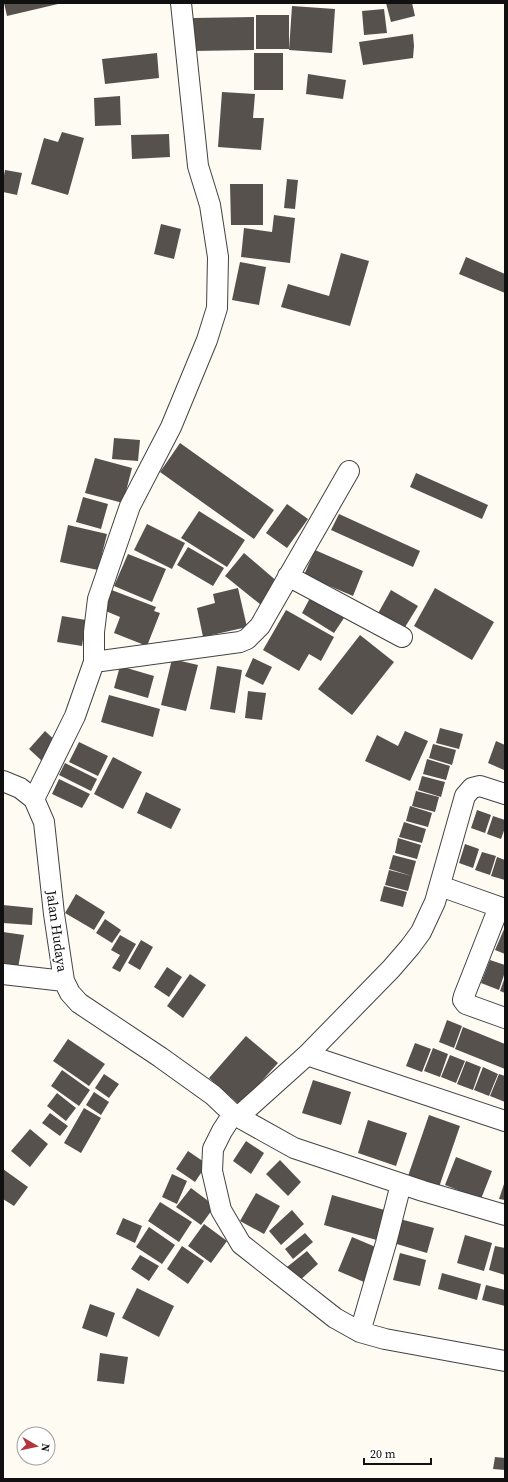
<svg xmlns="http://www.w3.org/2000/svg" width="508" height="1482" viewBox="0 0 508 1482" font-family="'Source Serif 4',serif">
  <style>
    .building { fill: #57514d }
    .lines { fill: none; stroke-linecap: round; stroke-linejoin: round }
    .street-casing { stroke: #434343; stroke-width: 22 }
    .street { stroke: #fff; stroke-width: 20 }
    .labels { text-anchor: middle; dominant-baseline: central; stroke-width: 4; stroke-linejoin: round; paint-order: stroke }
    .street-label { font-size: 14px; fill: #101010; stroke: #fff }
  </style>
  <rect width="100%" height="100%" fill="#fefbf3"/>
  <path class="building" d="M4,3h54v1l-51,12z
    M386,3h26l3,13 -24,6z
    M292,6l43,3 -3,44 -43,-3z
    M384,9l3,24 -23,2 -2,-24z
    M256,15h33v34h-33z
    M254,17v33l-61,1v-33z
    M413,34l1,12 -1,12 -50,7 -4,-23z
    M157,53l2,25 -54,6 -3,-25z
    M254,53h29v37h-29z
    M308,74l38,6 -3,19 -37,-5z
    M222,92l33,2 -2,24h11l-3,32 -43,-3z
    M120,96l1,29 -26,1 -1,-28z
    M62,132l22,6 -16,57 -37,-11 13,-46 14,4z
    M169,134l1,23 -38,2 -1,-24z
    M5,170l17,3 -5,22 -14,-3v-11z
    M287,179l11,1 -3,29 -11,-1z
    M230,184h33v41h-32z
    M274,215l21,3 -5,45 -49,-6 3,-29 28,4z
    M161,224l20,5 -7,30 -20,-5z
    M341,253l28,8 -19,65 -69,-19 7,-23 41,12z
    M466,257l39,17v19l-46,-19z
    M240,262l26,5 -7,38 -27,-5z
    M114,438l26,2 -2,21 -26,-2z
    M180,443l94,67 -20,29 -94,-67z
    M95,458l37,10 -9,35 -38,-10z
    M416,473l72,32 -6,14 -72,-32z
    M83,497l25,7 -7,25 -25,-7z
    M287,504l21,15 -21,29 -21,-15z
    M199,511l46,29 -18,27 -46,-29z
    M339,514l81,37 -7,16 -82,-37z
    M147,524l38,19 -13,26 -38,-19z
    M68,525l39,9 -9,36 -38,-8z
    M188,547l36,21 -11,18 -36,-21z
    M315,550l48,21 -10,25 -49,-21z
    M244,553l35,30 -18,22 -36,-29z
    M128,554l38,15 -14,33 -38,-16z
    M238,588l9,39 -44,10 -6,-29 18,-5 -2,-9z
    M435,588l59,34 -22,38 -58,-34z
    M109,589l47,18 -2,4 6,2 -13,33 -33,-13 6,-16 -19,-8z
    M391,590l27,16 -16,26 -26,-15z
    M310,598l34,20 -10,15 -32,-20z
    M286,610l48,27 -13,24 -12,-7 -10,17 -36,-21z
    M62,616l24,4 -4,26 -25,-4z
    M360,635l34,27 -42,53 -34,-26z
    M253,658l19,9 -9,18 -18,-9z
    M172,659l26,6 -12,46 -25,-6z
    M120,666l34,10 -6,22 -34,-10z
    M217,666l25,4 -7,43 -25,-4z
    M248,691l18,2 -4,27 -17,-2z
    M109,695l51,14 -7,28 -52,-15z
    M440,728l23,6 -4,15 -23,-6z
    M45,731l13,12 -16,18 -13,-12z
    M405,731l23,10 -18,40 -45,-20 12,-26 21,11z
    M496,741l9,4 -1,25 -16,-7z
    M79,742l29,14 -10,20 -29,-14z
    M433,744l23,6 -4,15 -23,-7z
    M113,757l29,15 -19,37 -29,-15z
    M427,759l23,7 -4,14 -23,-6z
    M65,763l32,16 -6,12 -32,-16z
    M422,776l23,6 -4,15 -23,-7z
    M59,779l31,15 -8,14 -30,-14z
    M416,791l23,6 -4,15 -23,-6z
    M146,792l35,17 -10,20 -34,-16z
    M410,806l22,7 -4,14 -22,-6z
    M477,810l14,5 -6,18 -14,-5z
    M493,816l12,4v8l-4,11 -14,-5z
    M404,822l22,7 -4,14 -23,-6z
    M398,838l23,7 -4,14 -22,-6z
    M465,844l14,5 -6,19 -14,-5z
    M482,852l14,4 -6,19 -15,-5z
    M393,855l23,6 -4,15 -23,-7z
    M497,857l8,3v20l-14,-4z
    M389,870l23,6 -4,15 -23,-6z
    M384,886l23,6 -4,15 -23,-6z
    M76,894l29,18 -11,18 -29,-17z
    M3,905l30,3 -1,17 -29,-2z
    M105,919l16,11 -9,13 -16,-10z
    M505,927v27l-10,-4z
    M3,932l21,3 -6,33 -15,-2z
    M120,935l16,9 -16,28 -8,-4 8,-13 -9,-5z
    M141,940l12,7 -13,23 -12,-7z
    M490,960l15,5v7l-6,18 -18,-7z
    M167,967l15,10 -13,20 -15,-10z
    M190,974l16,11 -23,33 -16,-12z
    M505,977v16l-5,-2z
    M447,1020l15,6 -8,22 -15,-6z
    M463,1027l42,17v25l-50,-20z
    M246,1036l32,27 -38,42 -31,-27z
    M68,1039l37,25 -16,22 -36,-25z
    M415,1043l16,6 -9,23 -16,-6z
    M433,1048l15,6 -8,23 -16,-6z
    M450,1055l15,6 -9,22 -15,-6z
    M466,1061l15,6 -8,23 -16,-6z
    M483,1067l15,7 -9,22 -15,-6z
    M62,1070l28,20 -11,16 -28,-20z
    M104,1074l15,10 -10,14 -14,-10z
    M499,1074l6,2v26l-15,-6z
    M313,1080l38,12 -10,33 -39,-12z
    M94,1092l15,10 -8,13 -15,-10z
    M57,1093l19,15 -10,13 -19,-15z
    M84,1108l17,10 -20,35 -17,-10z
    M50,1113l18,13 -8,10 -18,-13z
    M429,1115l31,11 -21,61 -31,-11z
    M368,1120l39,13 -11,33 -38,-13z
    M30,1129l18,15 -18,23 -19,-16z
    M246,1141l18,12 -13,21 -18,-13z
    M188,1151l19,13 -12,18 -19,-13z
    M456,1157l36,14 -11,28 -36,-14z
    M280,1160l21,22 -13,14 -22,-22z
    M3,1169l25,18 -14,19 -11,-7z
    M172,1174l15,7 -10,23 -15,-7z
    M505,1181v19l-6,-1z
    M191,1188l24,18 -14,19 -25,-18z
    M256,1193l24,13 -16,28 -24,-13z
    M332,1195l56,16 -8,30 -56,-16z
    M160,1202l32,20 -13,20 -31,-21z
    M292,1210l12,14 -23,21 -12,-14z
    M123,1218l19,8 -7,17 -19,-9z
    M396,1218l38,10 -7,25 -37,-11z
    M204,1224l23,17 -16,22 -23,-17z
    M149,1227l26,18 -13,19 -26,-17z
    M305,1233l8,9 -20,17 -8,-10z
    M465,1235l27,8 -8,28 -27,-8z
    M352,1237l26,11 -14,34 -26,-11z
    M182,1246l22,15 -16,23 -21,-15z
    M495,1246l10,2v27l-16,-5z
    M307,1251l11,13 -19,17 -12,-14z
    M400,1253l26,7 -6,26 -27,-6z
    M140,1255l19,11 -10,15 -18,-12z
    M442,1273l39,11 -4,16 -39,-11z
    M486,1285l19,5v16l-23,-6z
    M137,1288l37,18 -15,31 -37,-19z
    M90,1304l25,9 -8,24 -25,-9z
    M100,1353l28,4 -4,27 -27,-3z
    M495,1457l10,1v12l-12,-1z"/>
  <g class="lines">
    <defs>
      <path id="street" d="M288,576l114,61
        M94,662l146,-20 7,-3 13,-13 89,-155
        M3,781l17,7 14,11 10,23 10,92 10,67 6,12 9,10 81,54 53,38 20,19 61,34 129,43 82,24
        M34,799l41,-83 19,-54v-30l4,-33 32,-93 41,-79 36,-87 10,-32 1,-51 -8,-52 -12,-39 -17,-163
        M440,886l65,23
        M499,907l-35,89 -1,4 3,4 39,14
        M3,974l61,7
        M307,1055l198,66
        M233,1114l-11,17 -9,18 -1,22 9,39 20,34 94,74 25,14 25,7 120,22
        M238,1117l69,-62 84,-86 19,-22 11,-15 14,-30 30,-106 7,-8 8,-2 25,8
        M360,1332l26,-89 15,-59"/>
    </defs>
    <use href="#street" class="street-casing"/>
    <use href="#street" class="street"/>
  </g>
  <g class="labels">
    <g class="street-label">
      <text transform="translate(57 931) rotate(82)">Jalan Hudaya</text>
    </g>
  </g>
  <rect width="508" height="1482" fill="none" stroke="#101010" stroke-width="8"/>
  <g transform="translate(36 1446) rotate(99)"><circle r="19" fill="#ffffff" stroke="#9f9f9f"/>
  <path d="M0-3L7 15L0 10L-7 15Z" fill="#b3343d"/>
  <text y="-6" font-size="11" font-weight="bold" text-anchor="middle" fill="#101010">N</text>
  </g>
  <path d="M364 1458v6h67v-6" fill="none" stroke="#101010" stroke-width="2"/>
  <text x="370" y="1458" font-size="12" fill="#101010" stroke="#ffffff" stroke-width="3" paint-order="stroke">20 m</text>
</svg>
